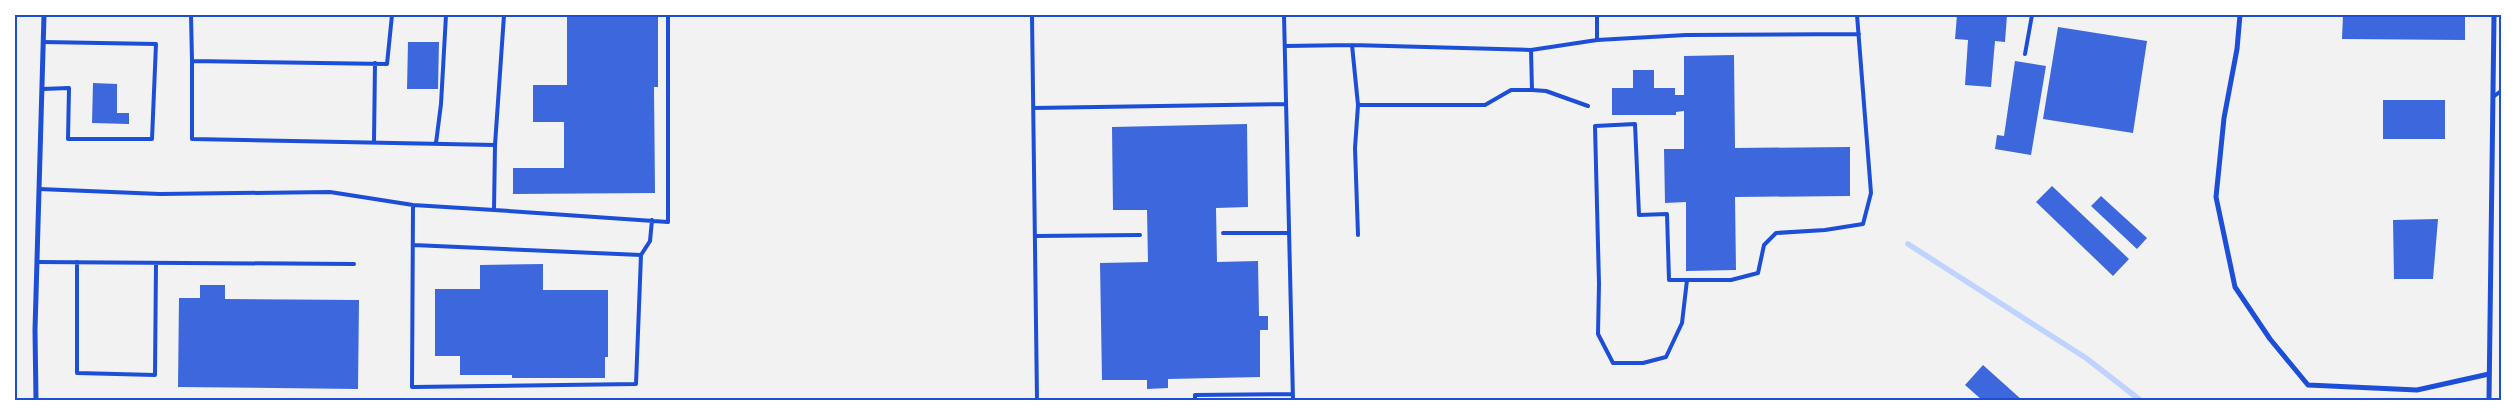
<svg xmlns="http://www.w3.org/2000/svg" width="2516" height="415" viewBox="0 0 2516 415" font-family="'Archivo Narrow',sans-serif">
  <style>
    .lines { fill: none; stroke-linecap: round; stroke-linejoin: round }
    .stream { stroke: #bfd3fe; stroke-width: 5.5 }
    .building { fill: #3d67dc }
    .service { stroke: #1d4ed8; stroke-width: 4 }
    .minor { stroke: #1d4ed8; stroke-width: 5 }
    .neatline { fill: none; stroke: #1d4ed8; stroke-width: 2 }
  </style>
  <rect width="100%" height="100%" fill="#f2f2f2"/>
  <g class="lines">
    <path class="stream" d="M1908,244l178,114 54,42"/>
  </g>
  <path class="building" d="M567,15h91v72h-4l1,106 -142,1v-26h51v-46h-31v-37h34z
    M1957,15h50l-2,27 -10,-1 -4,46 -26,-2 3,-45 -13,-1z
    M2343,15h122v25l-123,-1z
    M2058,27l89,14 -14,92 -90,-14z
    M408,42h31l-1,47h-31z
    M1734,55l1,93 115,-1v49l-115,1 1,73 -50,1v-69l-21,1 -1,-54h20v-38l-8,1v3h-64v-27h21v-18h21v18h21v7h9v-39z
    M2015,61l31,5 -15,89 -36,-6 2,-14 7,1z
    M93,83l24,1v29h12v11l-37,-1z
    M2383,100h62v39h-62z
    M1247,124l1,83 -32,1 1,54 41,-1 1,55h9v14h-8v47l-92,2v9l-21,1v-9h-45l-2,-117 48,-1 -1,-52h-34l-1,-83z
    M2052,186l77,73 -16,17 -77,-74z
    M2101,196l46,42 -10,11 -46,-43z
    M2438,219l-5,60h-39l-1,-59z
    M543,264v26h65v67h-3v21h-93v-3h-52v-19h-25v-67h45v-24z
    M200,285h25v14l134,1 -1,89 -180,-2 1,-89h21z
    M1983,365l39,35h-40l-17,-15z"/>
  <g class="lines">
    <path class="service" d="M191,15l1,46 195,3 5,-49
      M504,15l-9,130 -1,65 174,12v-207
      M1032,15l5,385
      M1284,15l9,385
      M1597,15v25l89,-5 173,-1
      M1352,45l6,60h127l26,-15h21l14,1 42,15
      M1285,46l67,-1 179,5 66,-10
      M1531,50l1,40
      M2025,54l7,-39
      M192,61v78l303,6
      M42,89l27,-1 -1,51h84l4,-95 -113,-2
      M2493,97l8,-6
      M1358,105l-3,43 3,87
      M1033,108l252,-4
      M374,142l1,-79
      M436,143l5,-39 5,-89
      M39,189l121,5 170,-2 83,13 81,5
      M1223,233h65
      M1035,236l105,-1
      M413,245l228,10 -5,129 -224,3 1,-182
      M641,255l9,-14 2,-21
      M37,262l317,2
      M77,262v111l78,2 1,-112
      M1687,280l-5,43 -16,34 -23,6h-30l-15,-29 1,-50 -4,-158 40,-2 4,91 28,-1 2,66h62l27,-7 6,-28 12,-12 49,-3 38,-6 8,-31 -14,-178
      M1195,400v-5l97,-1"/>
    <path class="minor" d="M2240,15l-3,34 -13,69 -8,79 19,90 35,52 38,46 109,5 72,-16
      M36,400l-1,-70 9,-315
      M2489,400l5,-385"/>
  </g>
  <rect width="2516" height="415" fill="none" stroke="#ffffff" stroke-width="32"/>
  <rect x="16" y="16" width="2484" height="383" class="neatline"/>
</svg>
